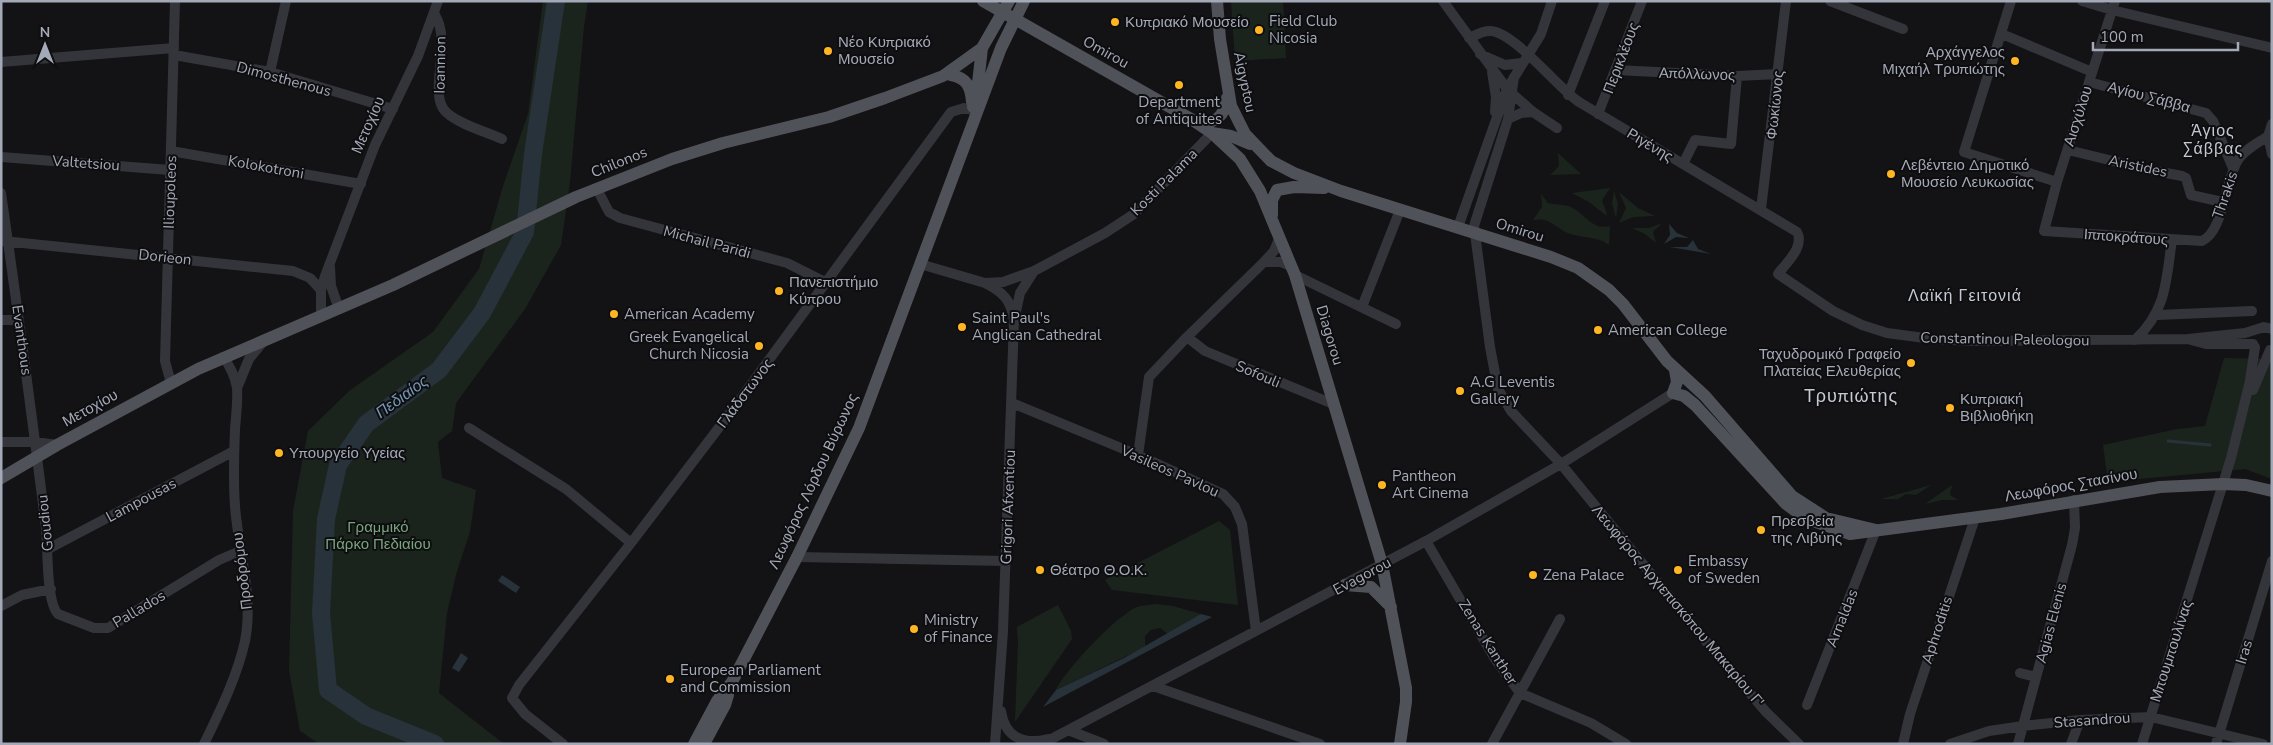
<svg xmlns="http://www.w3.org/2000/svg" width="2273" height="745" viewBox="0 0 2273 745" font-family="'Nunito Sans',sans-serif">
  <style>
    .green { fill: #1b241c }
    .water { fill: #28323a }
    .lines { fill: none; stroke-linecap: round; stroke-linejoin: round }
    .stream { stroke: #28323a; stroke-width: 3 }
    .river { stroke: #28323a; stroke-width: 18 }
    .minor { stroke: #34353b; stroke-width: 10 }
    .major { stroke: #50525a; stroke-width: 12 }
    .poi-dot { fill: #ffb622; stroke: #0e0e10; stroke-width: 2 }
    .labels { text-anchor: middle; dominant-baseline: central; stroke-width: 4; stroke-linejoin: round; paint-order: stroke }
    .poi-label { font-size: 15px; fill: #a4a9b7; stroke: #0e0e10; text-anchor: start }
    .street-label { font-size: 15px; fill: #a4a9b7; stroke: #0e0e10 }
    .park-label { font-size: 15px; fill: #78a47b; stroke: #0e0e10 }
    .neighbourhood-label { font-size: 16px; letter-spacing: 1px; fill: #c5c9d3; stroke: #0e0e10 }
    .water-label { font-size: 16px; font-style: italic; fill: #7698b6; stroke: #0e0e10 }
    .quarter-label { font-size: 18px; letter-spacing: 1px; fill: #c5c9d3; stroke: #0e0e10 }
  </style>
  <rect width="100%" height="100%" fill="#131315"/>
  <path class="green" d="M543,1h45l-4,25 -14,156 -9,63 -36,64 -69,94 -4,28 -14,11 4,36 34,12 -6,42 -13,39 -10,42 -8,80 65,51h-185l-19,-13 -11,-60 4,-160 15,-80 41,-40 84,-59 46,-63 24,-83 25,-72z
    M1231,1h52l3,57 -51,3z
    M1558,153l23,21 -31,1 9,-9z
    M1610,188c-12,19 -7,8 -3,28l-18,-14 -17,-9z
    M1614,191l4,13 -2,14 -4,-15z
    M1619,192l19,16 17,8 -22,1 -14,6 7,-15z
    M1541,194l7,9c7,2 14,1 20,3 18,6 22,25 42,20l-1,19c-13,-10 -27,-6 -41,-12 -13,-5 -19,-17 -35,-13l9,-13z
    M1662,223l-9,9 3,11 -11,-9 -13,-6h17z
    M2224,358l48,1v120l-27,-10 -137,13 -5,-37 74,-16 28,-3z
    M1931,485l-15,10 -10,-1 -8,5h-17z
    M1952,485l-2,10 8,5h-16l-17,4z
    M1219,521l11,9 8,75 -126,-15 -7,-10z
    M1156,604l17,2 28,8 -33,20 -8,-6 -9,2 -6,6v11l-89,43c11,-22 59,-73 81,-83 6,-2 13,-2 19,-3z
    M1058,605l13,26 1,8 -57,83 3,-80 -1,-15z"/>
  <path class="water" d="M1669,224l8,9 12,5 -13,-1 -12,7 6,-9z
    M1693,240l5,9 13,5 -41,-7h17z
    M502,575l18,12 -4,6 -18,-12z
    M1201,614l11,3 -169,90 13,-17 68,-32z
    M461,653l7,5 -9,14 -7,-4z"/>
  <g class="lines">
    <path class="stream" d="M2168,441l42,4"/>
    <path class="river" d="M435,744l-69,-28 -38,-26 -7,-77 5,-94 12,-54 28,-41 73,-54 43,-57 43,-81 8,-78 23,-153"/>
    <path class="minor" d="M1443,1l64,88 26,23 24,16
      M1830,1l73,28
      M2011,1l-47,151 93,30
      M2082,1l30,9 160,38
      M2115,1l-58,181 -13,49 158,10c22,-10 23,-61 36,-81 6,-10 20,-17 30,-24
      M435,15c18,29 -8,79 11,97 12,12 41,20 56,27
      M2002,34l90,38
      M1469,38c7,-3 14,-8 22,-7 24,2 66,56 88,71l218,130c8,15 -11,31 -19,42l55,37 29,14 25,8 45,6 44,2 212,-2 57,-6 19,-6 8,2
      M1480,54l25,11 17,-2
      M174,55l96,17 123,37
      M1,62l173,-14
      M1616,70l121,6 41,-2
      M270,72l16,-71
      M1492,72l4,25 -1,15
      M1514,77l-6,42 -34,107 16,121 8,42 13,22 50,53 153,187 52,61 33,32
      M2089,82l117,31 7,8 20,47
      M1568,95l37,-94
      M1598,114l44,-113
      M1508,119l13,-6 12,-1
      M2272,124l-4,12 4,18
      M2068,150l82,20 32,6 4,2 5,17 27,6 7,-1
      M171,151l190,33
      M1,157l169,13
      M1683,164l12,-24 36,4 6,-68
      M597,189l12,23 11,6 167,45 40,20
      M1,193c16,111 31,223 45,335 2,19 0,74 12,86l36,14h14l111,-68 21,-9
      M1761,209l25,-208
      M1458,227l49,-138 34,-55 11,-33
      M3,241l290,30 17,7 11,12
      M1264,262h17l10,4
      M920,264l65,19 18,-1 31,-11 71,-38 29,-19 78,-81
      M330,267l1,19 8,23
      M1295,275l101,49
      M985,283c18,9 26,17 29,37l-11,311 -8,113
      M1362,307l38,-97
      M2157,315l95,-4
      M321,316v-26l4,-14 50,-131 43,-89 20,-55
      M1015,316l5,-23 14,-22
      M1,320h17
      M1187,337l18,14 128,53
      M2135,340c32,-30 31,-60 37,-100
      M2191,340l15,4h47
      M171,383l-6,-22 10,-360
      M237,388l12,-29 13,-16
      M2253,390l17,-40
      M1012,403l126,52 85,39 12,13 7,17 14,107
      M469,428l97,61 65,54
      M1,442h34l22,3
      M1138,455l11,-78 38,-40 77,-75 10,-11 5,-12
      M1426,541l69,118 25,34 71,30 35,21
      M48,549l186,-98
      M797,557l209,4
      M1,606l21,-11 29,-6
      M2020,673l16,4
      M1153,686l167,58
      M1807,705l69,-175
      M1001,711c4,27 23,34 47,28
      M1068,730l36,14
      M204,744c16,-33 33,-67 41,-103 9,-44 -7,-91 -10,-135 -2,-26 -1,-51 0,-77 1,-13 3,-28 2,-41 -2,-12 -7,-22 -14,-31
      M563,744l-38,-30 -13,-16 7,-13 112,-142 99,-130 221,-301 13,-4 8,2
      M1042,744l384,-203 135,-77 112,-71
      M1492,744l68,-125
      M1903,744l7,-30 65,-196
      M1950,744l39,-13 34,-5 57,-6 71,-3 112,27
      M2018,744l54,-199 3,-17 -1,-28
      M2071,744l9,-24
      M2142,744l89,-286 19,-77 5,-34
      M2216,744l56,-183"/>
    <path class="major" d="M983,1l208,118 21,14 28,26 20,32 35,84 87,289 24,124v14l-6,42
      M1217,1l3,38 11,67 14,28 26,27 23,12 47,18 210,66 27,11 31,22 14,14 44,57 38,35 87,100 34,22 50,12
      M951,75c16,3 20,12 21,27
      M973,107l4,-15 5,-44 27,-47
      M1196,120c19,7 29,-5 31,-22
      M1212,133l19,3 19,8
      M1272,215v-15l5,-10 17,-3 30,1
      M1675,370l2,12 -4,11 11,3 11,9 91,99 19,14 45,16 151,-20 159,-27 63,-3 23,1 26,6
      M1,478l56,-33 141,-76 195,-84 183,-88 96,-38 51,-16 106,-26 56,-19 58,-22 39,-28
      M1345,585l26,2 20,20
      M694,744l23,-43 15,-19 65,-125 62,-129 142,-380 23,-47
      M704,744l21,-39 3,-10"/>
  </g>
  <g class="poi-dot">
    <circle cx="1115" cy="22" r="5"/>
    <circle cx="1259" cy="30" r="5"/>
    <circle cx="828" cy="51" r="5"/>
    <circle cx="2015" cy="61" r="5"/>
    <circle cx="1179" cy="85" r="5"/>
    <circle cx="1891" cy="174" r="5"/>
    <circle cx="779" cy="291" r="5"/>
    <circle cx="614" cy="314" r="5"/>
    <circle cx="962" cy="327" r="5"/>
    <circle cx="1598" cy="330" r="5"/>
    <circle cx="759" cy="346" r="5"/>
    <circle cx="1911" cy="363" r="5"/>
    <circle cx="1460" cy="391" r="5"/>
    <circle cx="1950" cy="408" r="5"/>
    <circle cx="279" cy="453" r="5"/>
    <circle cx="1382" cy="485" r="5"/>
    <circle cx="1761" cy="530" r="5"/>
    <circle cx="1040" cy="570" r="5"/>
    <circle cx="1678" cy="570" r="5"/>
    <circle cx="1533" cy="575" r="5"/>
    <circle cx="914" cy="629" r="5"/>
    <circle cx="670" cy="679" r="5"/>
  </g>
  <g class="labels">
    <g class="poi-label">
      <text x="1269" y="21">Field Club<tspan x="1269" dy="17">Nicosia</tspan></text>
      <text x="1125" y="22">Κυπριακό Μουσείο</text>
      <text x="838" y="42">Νέο Κυπριακό<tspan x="838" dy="17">Μουσείο</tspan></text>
      <text x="2005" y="52" text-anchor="end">Αρχάγγελος<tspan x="2005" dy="17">Μιχαήλ Τρυπιώτης</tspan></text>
      <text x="1179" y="102" text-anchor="middle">Department<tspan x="1179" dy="17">of Antiquites</tspan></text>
      <text x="1901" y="165">Λεβέντειο Δημοτικό<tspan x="1901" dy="17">Μουσείο Λευκωσίας</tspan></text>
      <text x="789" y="282">Πανεπιστήμιο<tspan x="789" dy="17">Κύπρου</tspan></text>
      <text x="624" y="314">American Academy</text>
      <text x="972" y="318">Saint Paul's<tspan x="972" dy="17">Anglican Cathedral</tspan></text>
      <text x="1608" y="330">American College</text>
      <text x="749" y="337" text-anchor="end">Greek Evangelical<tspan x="749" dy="17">Church Nicosia</tspan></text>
      <text x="1901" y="354" text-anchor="end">Ταχυδρομικό Γραφείο<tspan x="1901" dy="17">Πλατείας Ελευθερίας</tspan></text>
      <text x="1470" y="382">A.G Leventis<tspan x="1470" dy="17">Gallery</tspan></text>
      <text x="1960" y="399">Κυπριακή<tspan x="1960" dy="17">Βιβλιοθήκη</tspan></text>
      <text x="289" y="453">Υπουργείο Υγείας</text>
      <text x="1392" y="476">Pantheon<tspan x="1392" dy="17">Art Cinema</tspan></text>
      <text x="1771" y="521">Πρεσβεία<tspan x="1771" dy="17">της Λιβύης</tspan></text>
      <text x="1688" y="561">Embassy<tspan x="1688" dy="17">of Sweden</tspan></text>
      <text x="1050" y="570">Θέατρο Θ.Ο.Κ.</text>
      <text x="1543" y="575">Zena Palace</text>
      <text x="924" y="620">Ministry<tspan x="924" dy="17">of Finance</tspan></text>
      <text x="680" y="670">European Parliament<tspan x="680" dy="17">and Commission</tspan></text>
    </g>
    <g class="street-label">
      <text transform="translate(1106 52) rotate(29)">Omirou</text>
      <text transform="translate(1621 58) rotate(-69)">Περικλέους</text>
      <text transform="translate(440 65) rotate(-89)">Ioannion</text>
      <text transform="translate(1697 74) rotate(2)">Απόλλωνος</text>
      <text transform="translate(284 79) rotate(15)">Dimosthenous</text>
      <text transform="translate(1245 82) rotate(78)">Aigyptou</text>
      <text transform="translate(2149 97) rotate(15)">Αγίου Σάββα</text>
      <text transform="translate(1775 105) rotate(-84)">Φωκίωνος</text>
      <text transform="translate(2078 116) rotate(-72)">Αισχύλου</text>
      <text transform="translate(368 125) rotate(-66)">Μετοχίου</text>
      <text transform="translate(1650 145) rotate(31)">Ριγένης</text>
      <text transform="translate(619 162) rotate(-22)">Chilonos</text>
      <text transform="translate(86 163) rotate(4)">Valtetsiou</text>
      <text transform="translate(2138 166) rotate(12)">Aristides</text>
      <text transform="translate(266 167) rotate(10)">Kolokotroni</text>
      <text transform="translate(1164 182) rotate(-45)">Kosti Palama</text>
      <text transform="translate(170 192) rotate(-88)">Ilioupoleos</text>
      <text transform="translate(2225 195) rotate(-71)">Thrakis</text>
      <text transform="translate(1520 230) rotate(17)">Omirou</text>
      <text transform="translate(2126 237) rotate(4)">Ιπποκράτους</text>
      <text transform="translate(707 242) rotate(15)">Michail Paridi</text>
      <text transform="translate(165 257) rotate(6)">Dorieon</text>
      <text transform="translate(1330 335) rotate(73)">Diagorou</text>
      <text transform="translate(2005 339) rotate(1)">Constantinou Paleologou</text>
      <text transform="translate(22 340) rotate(82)">Evanthous</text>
      <text transform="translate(1258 374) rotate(23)">Sofouli</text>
      <text transform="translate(745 393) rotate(-53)">Γλάδστωνος</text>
      <text transform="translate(90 408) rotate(-29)">Μετοχίου</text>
      <text transform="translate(1170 471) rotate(24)">Vasileos Pavlou</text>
      <text transform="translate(813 481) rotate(-65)">Λεωφόρος Λόρδου Βύρωνος</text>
      <text transform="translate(2071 485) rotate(-10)">Λεωφόρος Στασίνου</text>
      <text transform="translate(141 500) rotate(-28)">Lampousas</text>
      <text transform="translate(1008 507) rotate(-88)">Grigori Afxentiou</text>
      <text transform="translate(45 523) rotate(-96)">Goudiou</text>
      <text transform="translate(242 571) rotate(-97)">Προδρόμου</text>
      <text transform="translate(1362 576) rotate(-28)">Evagorou</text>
      <text transform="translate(1678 606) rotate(50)">Λεωφόρος Αρχιεπισκόπου Μακαρίου Γ'</text>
      <text transform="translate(139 609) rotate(-31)">Pallados</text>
      <text transform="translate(1842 618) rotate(-68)">Arnaldas</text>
      <text transform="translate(2051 623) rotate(-75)">Agias Elenis</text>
      <text transform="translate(1937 630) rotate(-72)">Aphroditis</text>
      <text transform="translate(1488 642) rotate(58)">Zenas Kanther</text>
      <text transform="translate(2171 651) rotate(-72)">Μπουμπουλίνας</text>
      <text transform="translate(2244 652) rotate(-73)">Iras</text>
      <text transform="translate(2092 720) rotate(-4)">Stasandrou</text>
    </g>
    <g class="park-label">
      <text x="378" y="527">Γραμμικό<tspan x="378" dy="17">Πάρκο Πεδιαίου</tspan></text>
    </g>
    <g class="neighbourhood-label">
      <text x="2213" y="131">Άγιος<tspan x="2213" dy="18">Σάββας</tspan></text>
      <text x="1965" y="296">Λαϊκή Γειτονιά</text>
    </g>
    <g class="water-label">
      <text transform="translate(402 397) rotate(-36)">Πεδιαίος</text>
    </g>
    <g class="quarter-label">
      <text x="1851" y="396">Τρυπιώτης</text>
    </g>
  </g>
  <rect width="2273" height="745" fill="none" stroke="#a4a9b7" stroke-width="5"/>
  <g transform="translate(45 45)" stroke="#0e0e10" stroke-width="4" paint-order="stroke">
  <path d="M0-4L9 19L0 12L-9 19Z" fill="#a4a9b7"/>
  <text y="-8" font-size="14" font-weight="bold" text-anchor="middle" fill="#a4a9b7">N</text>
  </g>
  <path d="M2093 42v8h145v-8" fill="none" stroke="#a4a9b7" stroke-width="2.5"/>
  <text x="2100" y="42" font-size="15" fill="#a4a9b7" stroke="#0e0e10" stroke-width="4" paint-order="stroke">100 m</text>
</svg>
